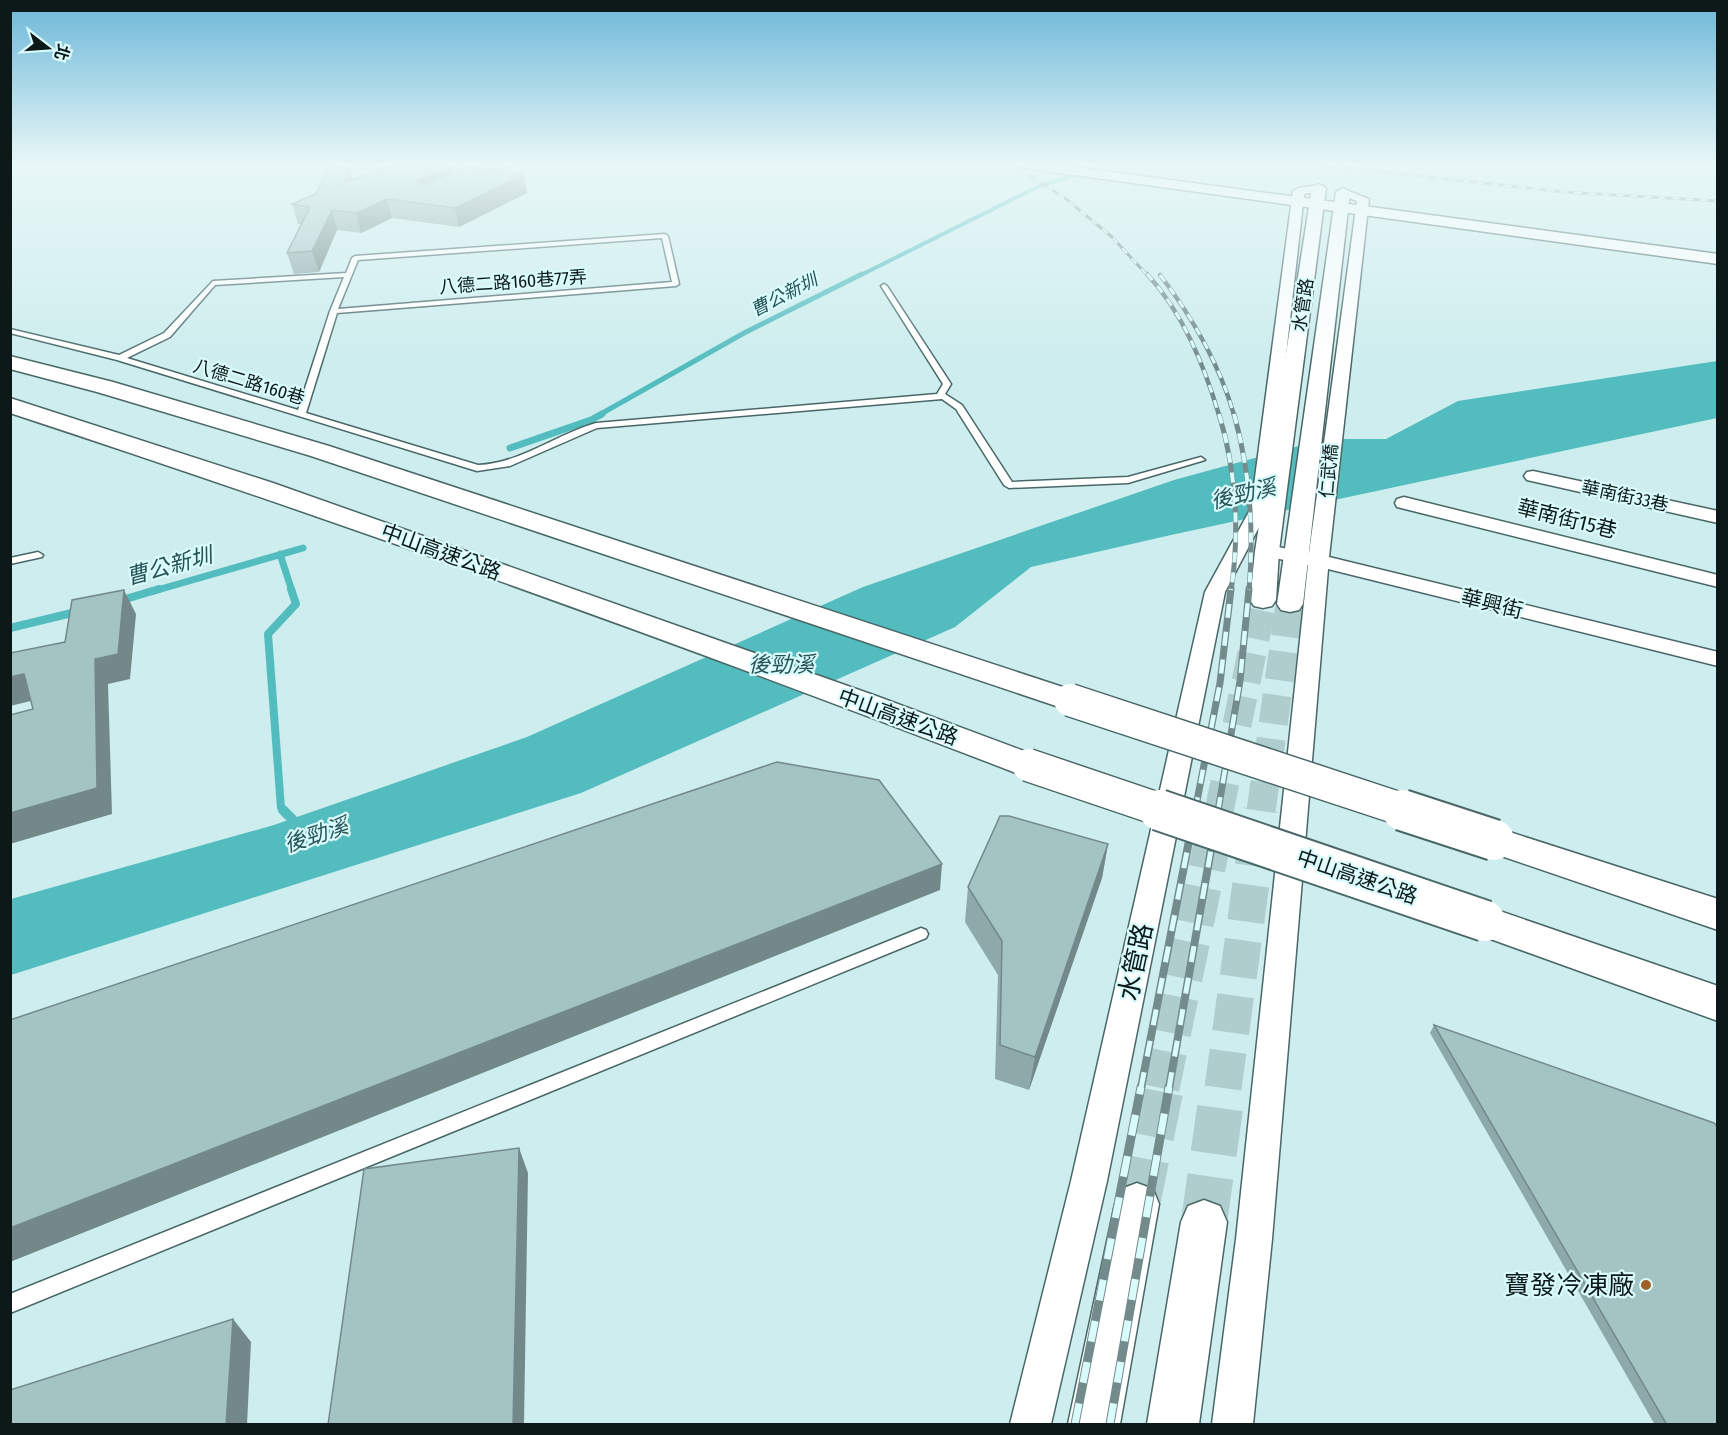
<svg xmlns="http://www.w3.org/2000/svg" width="1728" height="1435" viewBox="0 0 1728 1435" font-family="'Fira Sans Condensed','Noto Sans TC',sans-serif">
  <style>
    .water { fill: #53bcbf }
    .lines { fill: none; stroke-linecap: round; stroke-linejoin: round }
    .stream-far4 { stroke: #53bcbf; stroke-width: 4 }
    .stream-far3 { stroke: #53bcbf; stroke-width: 5 }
    .stream-far2 { stroke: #53bcbf; stroke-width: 7 }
    .stream-far1 { stroke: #53bcbf; stroke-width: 8 }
    .stream { stroke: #53bcbf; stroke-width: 10 }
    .tertiary-tunnel-far2 { stroke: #b0cdce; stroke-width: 29; stroke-dasharray: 29 15; stroke-linecap: butt }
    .tertiary-tunnel-far1 { stroke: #b0cdce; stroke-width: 37; stroke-dasharray: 37 19; stroke-linecap: butt }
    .tertiary-tunnel { stroke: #b0cdce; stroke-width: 46; stroke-dasharray: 46 23; stroke-linecap: butt }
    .service-casing { stroke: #4a6767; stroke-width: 3 }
    .minor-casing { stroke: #4a6767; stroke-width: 3 }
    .tertiary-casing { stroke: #4a6767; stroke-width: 3 }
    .primary-casing { stroke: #4a6767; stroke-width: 3 }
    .motorway-casing { stroke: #4a6767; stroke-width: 3 }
    .service { fill: #fff; fill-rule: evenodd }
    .minor { fill: #fff; fill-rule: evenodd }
    .tertiary { fill: #fff; fill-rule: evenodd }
    .primary { fill: #fff; fill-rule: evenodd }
    .motorway { fill: #fff; fill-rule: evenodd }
    .rail-far5-casing { stroke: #748b8b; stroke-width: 3 }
    .rail-far4-casing { stroke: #748b8b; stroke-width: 4.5 }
    .rail-far3-casing { stroke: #748b8b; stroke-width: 5 }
    .rail-far2-casing { stroke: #748b8b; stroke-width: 7 }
    .rail-far1-casing { stroke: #748b8b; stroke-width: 8 }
    .rail-casing { stroke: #748b8b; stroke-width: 9 }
    .rail-far5 { stroke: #dafbfb; stroke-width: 2; stroke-dasharray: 7; stroke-linecap: butt }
    .rail-far4 { stroke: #dafbfb; stroke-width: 3; stroke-dasharray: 8; stroke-linecap: butt }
    .rail-far3 { stroke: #dafbfb; stroke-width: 4; stroke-dasharray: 10; stroke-linecap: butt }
    .rail-far2 { stroke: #dafbfb; stroke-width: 4.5; stroke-dasharray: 14; stroke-linecap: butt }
    .rail-far1 { stroke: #dafbfb; stroke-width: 5; stroke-dasharray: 16; stroke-linecap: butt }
    .rail { stroke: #dafbfb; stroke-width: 7; stroke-dasharray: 21; stroke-linecap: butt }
    .motorway-bridge-far1-casing { stroke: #4a6767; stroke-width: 35; stroke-linecap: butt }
    .motorway-bridge-casing { stroke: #4a6767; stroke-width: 44; stroke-linecap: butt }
    .motorway-bridge-far1 { stroke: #fff; stroke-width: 32 }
    .motorway-bridge { stroke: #fff; stroke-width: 40 }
    .wall { fill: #8da9a9 }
    .shaded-wall { fill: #738989 }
    .building { fill: #a4c4c4; stroke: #738989; stroke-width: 1.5 }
    .poi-dot { fill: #9e5f26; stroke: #dafbfb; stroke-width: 2 }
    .labels { text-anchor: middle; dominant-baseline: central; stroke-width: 4.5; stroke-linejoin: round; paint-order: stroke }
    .far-street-label { font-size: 18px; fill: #0d1919; stroke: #dafbfb }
    .far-water-label { font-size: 18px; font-style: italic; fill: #265456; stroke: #dafbfb }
    .street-label { font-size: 21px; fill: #0d1919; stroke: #dafbfb }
    .water-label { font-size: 22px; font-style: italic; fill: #265456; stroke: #dafbfb }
    .near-street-label { font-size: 26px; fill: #0d1919; stroke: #dafbfb }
    .near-poi-label { font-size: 26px; fill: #0d1919; stroke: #dafbfb; text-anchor: end }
  </style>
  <rect width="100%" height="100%" fill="#cdedee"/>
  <path class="water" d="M1717,361v57l-546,117 -140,32 -76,60 -374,166 -570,182v-76l263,-74 253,-88 336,-150 311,-107 150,-41h62l72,-38z"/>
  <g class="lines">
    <path class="stream-far4" d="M859,276l178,-89 38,-12"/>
    <path class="stream-far3" d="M599,415l145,-82 118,-59"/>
    <path class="stream-far2" d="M510,448l81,-28 11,-6
      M280,554l12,37
      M154,591l149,-43"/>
    <path class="stream-far1" d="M119,601l40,-12
      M10,628l70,-17
      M284,811l-3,-3 -13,-174 28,-30 -5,-15"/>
    <path class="stream" d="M283,810l16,16"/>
    <path class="tertiary-tunnel-far2" d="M1219,811l44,-211
      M1261,811l29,-207"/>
    <path class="tertiary-tunnel-far1" d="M1161,1088l58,-278
      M1223,1088l38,-278"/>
    <path class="tertiary-tunnel" d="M1137,1204l24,-117
      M1204,1222l19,-135"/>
    <defs>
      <path id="service" d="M506,164h6l-30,14 -5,-1z
        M665,234l3,2 11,48 -3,2 -339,27 -31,100 172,52c43,-2 77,-30 118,-42l341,-29 6,-10 -62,-98 3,-2 3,2 64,98 -6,10 17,11 50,77 116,-5 73,-20 4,3 -77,23 -119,5 -5,-3 -48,-76 -14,-10 -345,29 -87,38 -33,5 -360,-111 -107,-27v-4l109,26 45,-22 49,-52 133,-8 6,-15 3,-2zM662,238l10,44 -334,27 20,-49zM344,277l-14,34 -32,99 -171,-52 43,-21 45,-52z
        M38,552l5,3 -1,2 -32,7v-6z
        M921,928l5,2 2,4 -2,4 -916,375v-19z"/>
      <path id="minor" d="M1319,185l4,1v4l-19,4 -35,314 -44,84 -118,589 -56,243h-41l61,-243 134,-589 46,-84 42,-317 6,-3z
        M1343,189l26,10 -40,358 389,95v14l-390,-97 -56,670 -19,185h-41l24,-185 72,-674 -48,-10 -3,-4 3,-4 7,-2 42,8 48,-352 -18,-7v-4z
        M1533,471l185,40v12l-191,-43 -3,-4 3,-4z
        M1404,497l314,78v12l-321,-80 -2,-4 2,-4z"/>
      <path id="tertiary" d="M1319,184l7,4 -47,363 -3,49 -4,6 -9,2 -9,-2 -4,-6 5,-49 57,-363z
        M1343,188l7,4 -47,412 -4,6 -9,2 -9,-2 -4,-6 59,-412z
        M1137,1183l16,6 6,15 -39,220h-52l47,-220 6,-15z
        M1204,1200l16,6 7,16 -28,202h-52l34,-202 7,-16z"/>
      <path id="primary" d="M1017,164h36l665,90v10l-694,-96z"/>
      <path id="motorway" d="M10,356l103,26 216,64 752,247 5,7 -5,7 -11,3 -11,-3 -748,-251 -214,-64 -87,-23z
        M10,398l263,85 606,214 161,60 5,8 -5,8 -12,4 -12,-4c-332,-128 -668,-249 -1006,-360z
        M1494,827l224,72v31l-237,-81 -6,-9 6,-9z
        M1485,906l233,80v35l-247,-89 -6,-11 6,-11z"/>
    </defs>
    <use href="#service" class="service-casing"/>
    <use href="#minor" class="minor-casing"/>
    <use href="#tertiary" class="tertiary-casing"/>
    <use href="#primary" class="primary-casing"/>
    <use href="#motorway" class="motorway-casing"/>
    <use href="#service" class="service"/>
    <use href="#minor" class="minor"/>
    <use href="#tertiary" class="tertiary"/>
    <use href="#primary" class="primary"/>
    <use href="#motorway" class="motorway"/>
    <defs>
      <path id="rail-far5" d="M1011,164l54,34 47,39 36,39
        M1310,164l254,28 154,9"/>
      <path id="rail-far4" d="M1147,274c36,39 57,91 72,141
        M1160,275c33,43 59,88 74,140"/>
      <path id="rail-far3" d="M1219,414c17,56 21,119 12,177
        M1234,414c16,57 20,118 15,177"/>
      <path id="rail-far2" d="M1195,811l25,-128 11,-94
        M1218,811l22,-130 9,-92"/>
      <path id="rail-far1" d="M1141,1088l54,-278
        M1169,1088l49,-278"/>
      <path id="rail" d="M1075,1424l66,-337
        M1110,1424l59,-337"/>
    </defs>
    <use href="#rail-far5" class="rail-far5-casing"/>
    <use href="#rail-far4" class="rail-far4-casing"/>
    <use href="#rail-far3" class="rail-far3-casing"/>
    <use href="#rail-far2" class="rail-far2-casing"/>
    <use href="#rail-far1" class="rail-far1-casing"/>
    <use href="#rail" class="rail-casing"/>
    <use href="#rail-far5" class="rail-far5"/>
    <use href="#rail-far4" class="rail-far4"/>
    <use href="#rail-far3" class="rail-far3"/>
    <use href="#rail-far2" class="rail-far2"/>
    <use href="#rail-far1" class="rail-far1"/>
    <use href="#rail" class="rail"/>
    <defs>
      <path id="motorway-bridge-far1" d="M1070,700l337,111
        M1028,765l136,46"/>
      <path id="motorway-bridge" d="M1159,810l326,111
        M1402,810l92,30"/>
    </defs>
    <use href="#motorway-bridge-far1" class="motorway-bridge-far1-casing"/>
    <use href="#motorway-bridge" class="motorway-bridge-casing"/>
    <use href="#motorway-bridge-far1" class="motorway-bridge-far1"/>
    <use href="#motorway-bridge" class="motorway-bridge"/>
  </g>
  <path class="wall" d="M452,166l1,7 71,1 3,19 -68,34 -67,-9 -31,15 -24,-3 -18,42 -25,2 -7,-21 14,-29h-3l-6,-20 61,-25z
    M1108,844l-6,34 -73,212 -34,-11 3,-104 -33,-53 3,-35z
    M1434,1025l284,400h-63l-225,-392z"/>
  <path class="shaded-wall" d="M452,166l4,18 -34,16 -5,-19z
    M350,170l5,19 -11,-6z
    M524,174l3,19 -68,34 -4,-19z
    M387,199l5,19 -31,15 -5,-20z
    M332,210l5,20 -18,42 -7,-21z
    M124,590l12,24 -6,65 -22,5 4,130 -102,30v-31l85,-154z
    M24,674l15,25 -29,7v-29z
    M1108,844l-6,34 -73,212 6,-33z
    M942,864l-2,26 -930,372v-34z
    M519,1148l9,25 -4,252h-11z
    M233,1319l18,23 -4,83h-21z"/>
  <path class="building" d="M331,164h4l15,6 -6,13 48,-19h42l18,2 -35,15 7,4 42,-18 58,7 -69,34 -68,-9 -31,14 -24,-3 -20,41 -25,2 23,-46 -18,-3 24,-10z
    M124,590l-6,64 -23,5 2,129 -87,25v-98l23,-6 -9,-35 -14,3v-24l55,-11 7,-42z
    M777,762l102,18 63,84 -932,364v-208z
    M1000,816h9l99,28 -73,213 -35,-12 2,-104 -34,-54z
    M1434,1025l280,98 4,4v298h-51z
    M519,1148l-6,277h-185l36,-256z
    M233,1319l-7,106h-216v-35z"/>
  <linearGradient id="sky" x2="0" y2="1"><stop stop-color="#6cb7d8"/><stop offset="0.45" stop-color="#e8f7f7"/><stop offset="1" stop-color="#e8f7f7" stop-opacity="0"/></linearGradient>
  <rect width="1728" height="364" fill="url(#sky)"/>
  <circle class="poi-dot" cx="1646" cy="1285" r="6"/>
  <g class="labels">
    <g class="far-street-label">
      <text transform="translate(513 282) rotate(-4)">八德二路160巷77弄</text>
      <text transform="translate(1303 305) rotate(-81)">水管路</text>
      <text transform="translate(249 382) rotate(17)">八德二路160巷</text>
      <text transform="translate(1329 471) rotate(-85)">仁武橋</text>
      <text transform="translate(1625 496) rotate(12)">華南街33巷</text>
    </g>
    <g class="far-water-label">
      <text transform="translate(784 295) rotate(-27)">曹公新圳</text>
    </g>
    <g class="street-label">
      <text transform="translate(1567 519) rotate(14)">華南街15巷</text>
      <text transform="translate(441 552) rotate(20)">中山高速公路</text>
      <text transform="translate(1492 604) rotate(14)">華興街</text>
      <text transform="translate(898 717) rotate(20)">中山高速公路</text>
      <text transform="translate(1357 877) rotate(19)">中山高速公路</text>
    </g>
    <g class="water-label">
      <text transform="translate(1243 494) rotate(-13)">後勁溪</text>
      <text transform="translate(169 566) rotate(-15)">曹公新圳</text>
      <text x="781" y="664">後勁溪</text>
      <text transform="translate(316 835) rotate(-18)">後勁溪</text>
    </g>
    <g class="near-street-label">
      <text transform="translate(1136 962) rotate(-78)">水管路</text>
    </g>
    <g class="near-poi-label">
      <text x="1634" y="1285">寶發冷凍廠</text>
    </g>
  </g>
  <rect width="1728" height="1435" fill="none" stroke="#0d1919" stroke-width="24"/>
  <g transform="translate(48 48) rotate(107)" stroke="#dafbfb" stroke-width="4.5" paint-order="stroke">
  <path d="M0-4.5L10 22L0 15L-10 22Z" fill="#0d1919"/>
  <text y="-9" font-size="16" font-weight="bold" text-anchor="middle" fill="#0d1919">北</text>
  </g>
</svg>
